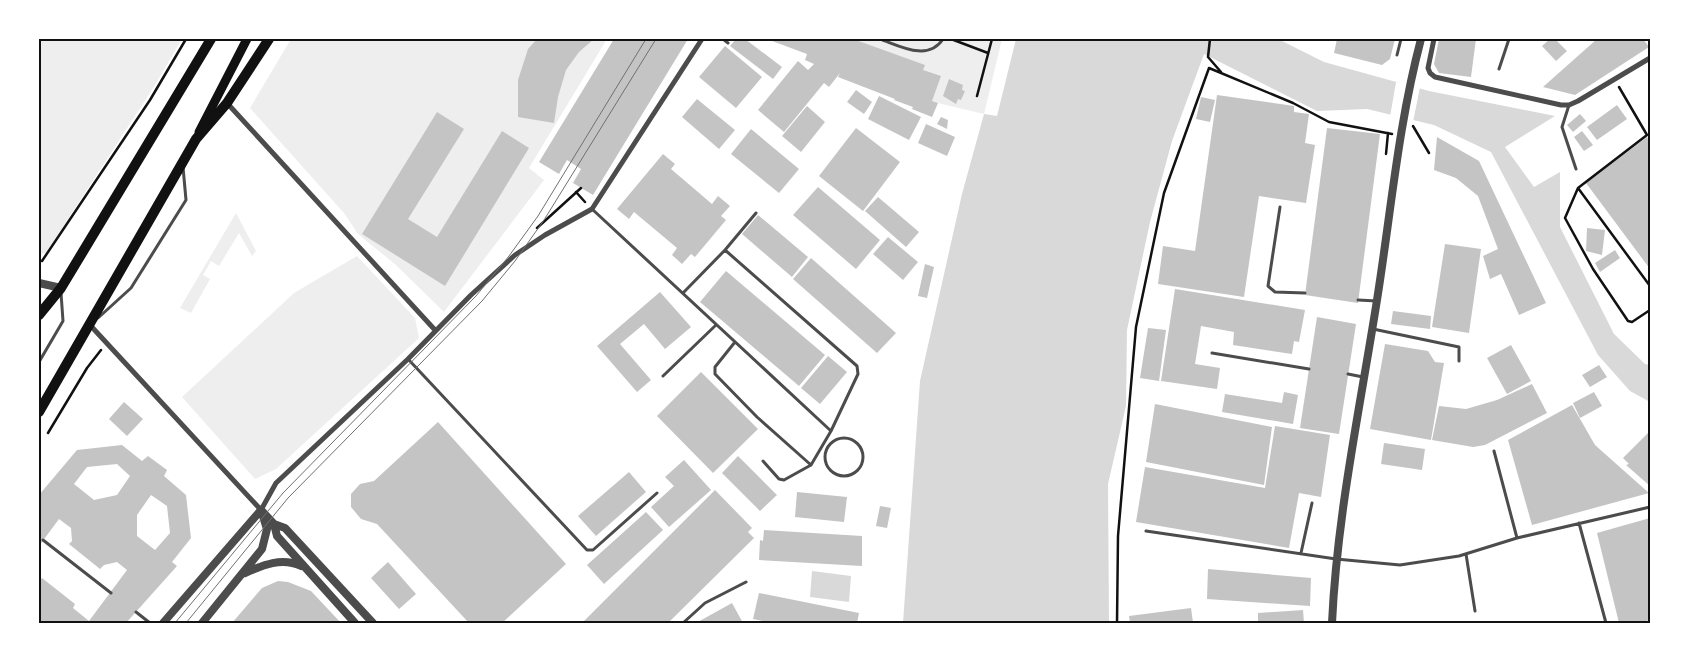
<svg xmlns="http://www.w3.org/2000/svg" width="1689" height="662" viewBox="0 0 1689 662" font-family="Helvetica,sans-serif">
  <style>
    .green { fill: #eee }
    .water { fill: #d9d9d9 }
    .pier { fill: #fff }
    .building { fill: #c4c4c4; fill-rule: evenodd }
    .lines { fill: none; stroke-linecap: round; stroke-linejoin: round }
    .path { stroke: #111; stroke-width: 2.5 }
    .service { stroke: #4c4c4c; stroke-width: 3 }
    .minor { stroke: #4c4c4c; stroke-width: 5 }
    .tertiary { stroke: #4c4c4c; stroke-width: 8 }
    .secondary { stroke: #111; stroke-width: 9 }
    .primary { stroke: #111; stroke-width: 10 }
    .tram { stroke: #707070; stroke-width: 1 }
    .neatline { fill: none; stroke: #111; stroke-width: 2 }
  </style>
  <rect width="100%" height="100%" fill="#fff"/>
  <path class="green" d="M39,39h143l-27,46 -109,168 -6,1z
    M291,39h316l-78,129 15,12 -100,132 -48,-47 -38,-31 -14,-21 -94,-105z
    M767,39h235l-18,75 -46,-11z
    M236,213l20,38 -4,5 -13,-23 -20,33 -8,-5 -8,14 7,4 -19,34 -11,-5z
    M357,256l58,62 4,20 -143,131 -21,10 -73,-82 112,-104z"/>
  <path class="water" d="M1016,39h262l46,23 105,29 126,25 -50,31 29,40 26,-15v55l54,107 31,30 5,1v37l-20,-11 -32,-36 -107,-203 -57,-27 -67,-16 -50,2 -113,-57 -32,87 -22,81 -23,108 -1,76 -18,78 1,139h-206l17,-242 42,-187 22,-80 13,2z
    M812,571l39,5 -2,26 -39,-5z"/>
  <path class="pier" d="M1396,82l24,5 -7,35 -23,-5z"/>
  <path class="building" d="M537,39h57l-15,13 -13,18 -8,27 -4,26 -36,-6v-37l10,-31z
    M614,39h74l-95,156 -20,-12 8,-14 -14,-9 -8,14 -20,-12z
    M736,39h9l37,28 -9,12 -43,-33z
    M767,39h86l72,26 -2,5 18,6 -9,25 6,2 -6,14 -20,-8 1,-2 -19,-7 1,-1 -57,-22 2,-4 -11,14 -5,-4 -40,49 -26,-22 40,-49 10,9 6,-6 -9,-4 2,-6z
    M1337,39h58l-5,20 -8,6 -48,-12z
    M1439,39h37l-5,38 -32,-4 -5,-9z
    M1550,39h5l12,12 -11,10 -14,-15z
    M1597,39h46l6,8 -74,48 -32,-8z
    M725,46l37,31 -26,31 -37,-31z
    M949,79l14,6 -1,5 3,1 -4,9 -3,-1 -2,5 -13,-8z
    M856,90l16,12 -8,12 -17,-12z
    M1217,95l77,11v6l15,2 -4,29 10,2 -9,58 -47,-7 -15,101 -86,-13 5,-38 32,5z
    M879,96l42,21 -12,23 -41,-21z
    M1201,97l14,3 -5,22 -14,-3z
    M697,99l38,31 -16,19 -37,-32z
    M1617,105l10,14 -30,21 -10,-13z
    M807,106l18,16 -24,30 -19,-16z
    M437,112l27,17 -56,90 29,18 65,-106 27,17 -84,138 -83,-52z
    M1580,114l6,7 -13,11 -6,-7z
    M941,117l7,3 -1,9 -10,-5z
    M926,124l29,13 -8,19 -29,-13z
    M856,128l44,34 -37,49 -44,-35z
    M1327,128l53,6 -22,169 -53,-8z
    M751,129l48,40 -20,24 -48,-39z
    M1582,131l11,14 -9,6 -10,-14z
    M1437,137l42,24 67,142 -27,12 -18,-41 -11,5 -7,-23 15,-7 -20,-53 -22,-18 -22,-8z
    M1647,137l3,4v128l-64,-86z
    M663,154l12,10 -4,5 41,35 6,-8 12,10 -9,10 5,4 -31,37 -4,-3 -9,10 -10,-9 5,-7 -43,-36 -5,7 -12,-10z
    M818,187l62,53 -24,29 -63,-54z
    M878,197l41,35 -13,15 -41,-36z
    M758,215l50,42 -16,20 -50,-43z
    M1587,228l18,2 -3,25 -16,-4z
    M888,237l30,25 -15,18 -30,-26z
    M1445,244l36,5 -12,84 -37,-6z
    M1615,250l5,8 -20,14 -5,-9z
    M811,258l85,75 -19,20 -84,-74z
    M925,264l9,3 -7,31 -9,-2z
    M726,271l99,84 -26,31 -99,-84z
    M1175,289l130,21 -6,32 -5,-1 -2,13 -59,-9 1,-13 -33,-6 -6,38 25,4 -3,21 -56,-8z
    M660,292l31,35 -26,22 -21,-25 -24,20 31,36 -14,12 -40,-46z
    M1393,311l38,5 -1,13 -39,-5z
    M1317,317l39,7 -17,110 -39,-6z
    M1148,328l18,2 -7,51 -19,-3z
    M1385,344l43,7 7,11 9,1 -13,77 -61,-11z
    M1511,345l20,36 -24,13 -20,-36z
    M828,356l19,16 -27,32 -19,-16z
    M1599,365l8,12 -17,10 -8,-12z
    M701,372l57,57 -45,44 -56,-57z
    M1532,384l15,29 -62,32 -12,2 -41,-7 7,-34 27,3 31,-9z
    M1284,392l14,3 -5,29 -71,-12 3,-18 57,9z
    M1594,392l8,14 -22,12 -7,-15z
    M124,402l19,17 -16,17 -18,-17z
    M1155,404l117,23 -8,58 -118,-23z
    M1572,405l23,40 54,48 -117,32 -24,-85z
    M438,422l128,142 -64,59h-33l-92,-99 -16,-5 -10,-12v-13l9,-10 14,-3z
    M1275,426l55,9 -9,62 -22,-4 -10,55 -153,-26 9,-55 120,21z
    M1650,431v55l-24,-21 3,-1 -6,-6z
    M1384,443l41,6 -3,21 -41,-6z
    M122,445l20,16 6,-5 19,14 -3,6 22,19 5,43 -19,24 5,4 -51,57h-87v-41l3,-4 33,26 -2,4 16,13 38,-51 -10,-8 -13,3 -4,4 -31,-25 3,-3 -1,-13 -12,-9 -20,27v-51l38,-45zM117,464l13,12 -13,19 -23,5 -20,-16 13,-17zM151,495l16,11 3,27 -15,17 -18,-14v-21z
    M738,456l39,39 -17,16 -38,-38z
    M684,460l27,30 -42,37 -18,-20 23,-21 -9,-9z
    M629,472l17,20 -50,44 -18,-20z
    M715,490l37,38 -4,4 6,6 -86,85h-86z
    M797,492l50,5 -3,25 -49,-5z
    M880,506l11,2 -4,20 -11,-2z
    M646,512l17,18 -59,54 -17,-19z
    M1650,518v102l-13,3h-18l-22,-90z
    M764,530l98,6v30l-103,-6 1,-20 3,1z
    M388,562l28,32 -17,15 -28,-31z
    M1208,569l103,9 -1,28 -103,-7z
    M278,581l10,1 23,9 30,32h-109l30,-35z
    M759,593l100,20 -2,10h-85l-19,-4z
    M732,603l11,20h-47z
    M1191,608l2,15h-63l-1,-7z
    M1303,610l1,13h-46v-10z"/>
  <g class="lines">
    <path class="path" d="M951,39l37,14
      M1210,39l-2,18 13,15
      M1619,87l28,48 -69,53 72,98
      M977,96l15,-57
      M1413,126l16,27
      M1386,154l2,-21
      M1578,188l-13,30 28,51 35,52 4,1 18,-12
      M576,192l9,10
      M537,228l44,-40
      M42,261l108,-161 36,-61
      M48,433l39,-65 14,-18
      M1117,623l1,-87 18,-209 28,-134 45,-125 84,35 36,19 63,12"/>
    <path class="service" d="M479,39h8
      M723,39l5,4
      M880,39c20,7 48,23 63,0
      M1397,55l4,-16
      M1499,69l10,-30
      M1569,105l-7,22 14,42
      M1280,207l-12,79 7,6 30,1
      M592,209l239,222
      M725,250l31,-37
      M683,293l42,-43 132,116 1,8 -27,57 -20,34 -27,15 -5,-1 -16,-18
      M1358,300l19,1
      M98,318l33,-30 55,-88 -3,-33
      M1373,329l86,18v14
      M735,342l-20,25v7l42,43 54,48
      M1212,353l97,16
      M408,359l179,191h6l64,-57
      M39,362l24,-41 -2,-28
      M1348,374l15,3
      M663,376l53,-51
      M825 457a19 19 0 1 1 38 0a19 19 0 1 1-38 0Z
      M1494,451l23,87
      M1579,523l27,100
      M1146,531l190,28 64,6 59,-9 58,-18 133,-31
      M43,540l68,53
      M1301,553l11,-50
      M1466,554l9,57
      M136,612l14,11
      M683,623l22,-20 41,-21"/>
    <path class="minor" d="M1434,39l-6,29 2,5 5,4 126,28h8l9,-4 72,-43
      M227,103l208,227
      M90,325l171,185 15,-27 132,-124 63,-64 44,-40 30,-20 47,-26 110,-170"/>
    <path class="tertiary" d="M39,283l22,5
      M261,510l13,14 11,4 88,95
      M274,524l3,12 78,87
      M245,573c18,-8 37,-16 56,-7
      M163,623l98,-113
      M202,623l60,-74 5,-20 -5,-16
      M1332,623c5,-108 28,-215 45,-323 14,-88 21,-174 44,-261"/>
    <path class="secondary" d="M199,132l48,-93"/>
    <path class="primary" d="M39,315l22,-27 150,-249
      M39,412l157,-273 31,-36 42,-64"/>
    <path class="tram" d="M175,623l108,-130 193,-197 33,-40 29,-40 108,-177
      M186,623l102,-125 194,-197 33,-40 29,-41 112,-181"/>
  </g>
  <rect width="1689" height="662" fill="none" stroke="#ffffff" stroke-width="80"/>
  <rect x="40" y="40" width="1609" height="582" class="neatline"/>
</svg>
